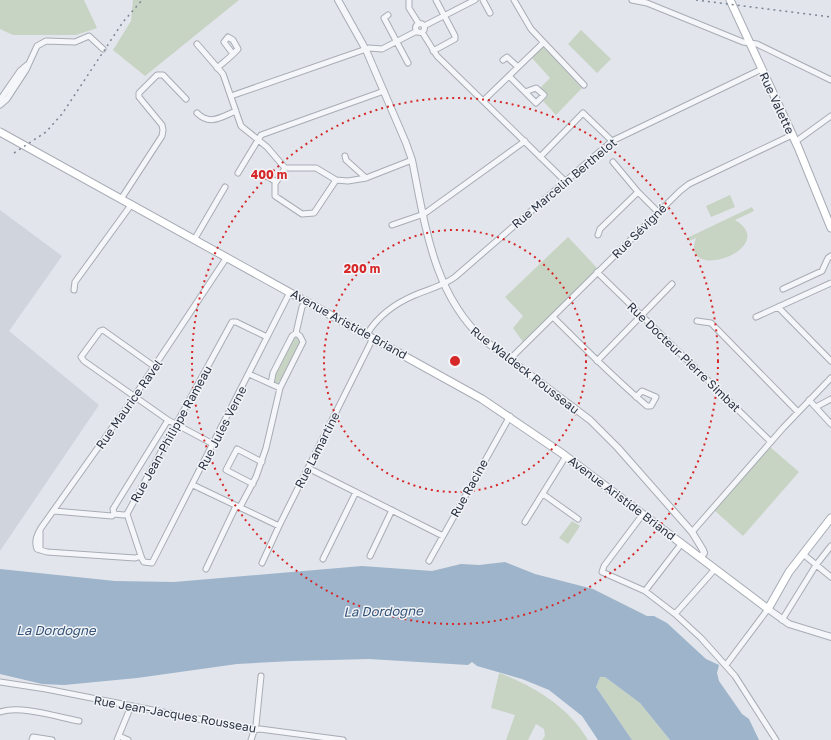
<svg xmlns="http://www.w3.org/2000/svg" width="831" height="740" viewBox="0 0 831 740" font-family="'Golos Text',sans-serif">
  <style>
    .built { fill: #d0d5dd }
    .green { fill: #c8d4c3 }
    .water { fill: #9db4cb }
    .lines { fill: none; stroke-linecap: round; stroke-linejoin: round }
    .minor-casing { stroke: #a7acb5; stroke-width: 7 }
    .tertiary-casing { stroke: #a7acb5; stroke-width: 8 }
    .secondary-casing { stroke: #a7acb5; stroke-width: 9 }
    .minor { stroke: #f5f6f9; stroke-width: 5 }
    .tertiary { stroke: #f5f6f9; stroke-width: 6 }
    .secondary { stroke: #fff; stroke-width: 7 }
    .rail { stroke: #7b8594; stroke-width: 1.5; stroke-dasharray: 2 4; stroke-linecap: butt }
    .ring { fill: none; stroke: #d62828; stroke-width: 2; stroke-dasharray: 2 4 }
    .labels { text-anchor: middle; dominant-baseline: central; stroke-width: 3; stroke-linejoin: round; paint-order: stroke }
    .street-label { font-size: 12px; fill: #2a3343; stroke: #f2f4f8 }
    .water-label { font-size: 13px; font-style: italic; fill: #335377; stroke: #f2f4f8 }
    .centre { fill: #d62828; stroke: #f2f4f8; stroke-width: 2 }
    .ring-label { font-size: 12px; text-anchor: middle; font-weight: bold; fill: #d62828; stroke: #f2f4f8; stroke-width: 3; stroke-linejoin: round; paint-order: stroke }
  </style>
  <rect width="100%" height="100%" fill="#e2e5eb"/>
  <path class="built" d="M0,210l62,46 -53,75 90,74 -99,146z"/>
  <path class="green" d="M0,0h84l13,28 -21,7h-63l-13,-6z
    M133,0h106l-94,76 -32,-26 18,-29z
    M581,30l30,29 -14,14 -29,-29z
    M543,46l39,42 -26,27 -13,-14 5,-5 -8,-8 10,-10 -18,-20z
    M730,195l5,12 -24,10 -5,-11z
    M752,207l2,4 -19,9c47,28 -56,65 -39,18l-7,3 -2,-3z
    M568,237l30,32 -75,73 -10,-14 10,-12 -18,-19z
    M294,338h3l3,5 -19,37 -5,4 -3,-5z
    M769,446l30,26 -56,64 -29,-26z
    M572,521l8,5 -12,18 -9,-6z
    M499,673c34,12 71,35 89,67h-46l3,-4 -1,-7 -8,-5 -8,16h-22l9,-25 -24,-7z
    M600,677h5l35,26 30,37h-38l-36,-53z"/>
  <path class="water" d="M505,562l30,12 58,15 54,27h7l13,7 39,36 13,6 -2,8 2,8 23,33 7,5 10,21h-89l-30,-37 -35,-26h-5l-4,10 36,53h-34l-16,-24 -33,-26 -27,-11 -45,-13 -5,-4 -4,3 -99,-6 -77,2 -55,3 -100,14 -73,7 -22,-1 -42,-10v-105l115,12 59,1 188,-16 70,5 29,-7 18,1z"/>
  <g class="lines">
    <defs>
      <path id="minor" d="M409,0v8l10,16
        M483,0l7,13
        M514,0l17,29 53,56
        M632,0l15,3 96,39 14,2 74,36
        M388,15l-4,3 24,45
        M415.5 28a4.5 4.5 0 1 1 9 0a4.5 4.5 0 1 1-9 0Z
        M424,26l51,-26
        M422,32l15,24 128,125
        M197,44l26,30 18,52 26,21 18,21h31l20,12 12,1 18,-3 46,-18
        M433,51l22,-12v-3l-19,-36
        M503,60l4,-3 11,10
        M217,68c7,-6 15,-12 21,-19l-5,-9 -5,-3 -4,5 9,12
        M509,76l27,27 8,-8 -8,-7 -11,4
        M231,96l138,-48 13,1 35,-18
        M0,100l20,-29 7,-6
        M483,101l60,-58
        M0,105l7,-6 19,-29 11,-24 9,-5 29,1 14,-6 14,13
        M197,113c13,13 24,4 39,-2
        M795,142l36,-26
        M345,156l1,4 20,18
        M540,157l43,-44 29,28
        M613,162l25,30
        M285,168l-10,16v12l27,18 12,-1 22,-33
        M238,173l23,-38 123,-44
        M264,174l12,8
        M121,199l41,-63 1,-6 -1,-5 -23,-28v-4l18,-18h6l23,24
        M392,225l32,-11 101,-73
        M598,235l2,-6 38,-37 20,20
        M194,240l31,-53
        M597,272l174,170
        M783,289l39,-18 6,-13 3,-2
        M74,290l1,-8 56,-77
        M778,307l53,54
        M553,317c31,31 61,61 94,89h4l5,-9 -14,-6 -6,6
        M756,317l75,-34
        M697,321l14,2 87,89
        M367,334c11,-18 29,-31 48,-39 14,-6 28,-9 40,-18l157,-136 150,-72
        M510,359l170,-168 9,-7 103,-49
        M597,361l75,-77
        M155,367l-52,-37 -3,1 -19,26 3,4 84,59 45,24
        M271,384l2,-11 19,-37 4,-3
        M280,388l23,-46 -3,-6 -4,-3 6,-26 4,-7
        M809,400l22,24
        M816,407l15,-8
        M168,420l-55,89 1,5 10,1 3,-1 105,-192h4l31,15
        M308,468l135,68
        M253,484l-27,-14 11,-21 25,13
        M193,485l86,41
        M543,494l35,25
        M240,507l16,-30 10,-29 14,-60 -31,-14
        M54,511l58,5 2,-2
        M127,514l15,45 2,3 8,1 138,-271
        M643,514l-39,52 -2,6 43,19 30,23 26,24 34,38 41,64
        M525,522l41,-66
        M692,532l91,-104 48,-50
        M40,550v-20
        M803,554l28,23
        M141,556l-6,2 -88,-6 -10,-3c-3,-8 0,-14 4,-21l93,-131 93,-140
        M370,556l22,-46
        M323,559l33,-67
        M429,561l81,-145
        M262,563l17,-37 94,-188
        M206,569l30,-63
        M645,591l37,-48
        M675,614l40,-45
        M782,620l34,-55 15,-19
        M726,665l42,-56
        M0,682l46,7 208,41 6,-1 83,11
        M0,712c21,-7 57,5 79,9
        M119,736l9,4
        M32,740l1,-3 19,3
        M117,740l14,-34
        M251,740l5,-15 5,-49"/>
      <path id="tertiary" d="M338,0l28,50 40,93 6,17c13,64 21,134 72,180l106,80 28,28 74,84 11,18 1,3 -3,4
        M768,609l21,15 42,13"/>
      <path id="secondary" d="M730,0l68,147 33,81
        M0,132l482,267 81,55 205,155 21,-37 42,-54"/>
    </defs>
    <use href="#minor" class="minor-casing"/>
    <use href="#tertiary" class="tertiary-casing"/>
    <use href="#secondary" class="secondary-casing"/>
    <use href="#minor" class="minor"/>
    <use href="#tertiary" class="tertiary"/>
    <use href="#secondary" class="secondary"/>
    <path class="rail" d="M696,0l135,17
      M14,153l32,-21 16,-18 61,-92 19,-22"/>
  </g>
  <g class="ring">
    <circle cx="455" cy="361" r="131"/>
    <circle cx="455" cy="361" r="263"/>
  </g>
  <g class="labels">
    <g class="street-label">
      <text transform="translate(777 103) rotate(65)">Rue Valette</text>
      <text transform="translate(564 183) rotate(-40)">Rue Marcelin Berthelot</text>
      <text transform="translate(639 231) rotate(-45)">Rue Sévigné</text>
      <text transform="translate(349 324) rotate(29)">Avenue Aristide Briand</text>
      <text transform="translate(684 357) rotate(44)">Rue Docteur Pierre Simbat</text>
      <text transform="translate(525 370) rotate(38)">Rue Waldeck Rousseau</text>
      <text transform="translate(129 404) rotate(-55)">Rue Maurice Ravel</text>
      <text transform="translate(222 428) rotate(-63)">Rue Jules Verne</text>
      <text transform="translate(171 434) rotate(-61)">Rue Jean-Philippe Rameau</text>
      <text transform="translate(317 450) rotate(-63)">Rue Lamartine</text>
      <text transform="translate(469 488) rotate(-61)">Rue Racine</text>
      <text transform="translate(622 498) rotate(37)">Avenue Aristide Briand</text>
      <text transform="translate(175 714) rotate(10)">Rue Jean-Jacques Rousseau</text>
    </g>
    <g class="water-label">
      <text transform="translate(383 611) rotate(-1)">La Dordogne</text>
      <text x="56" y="630">La Dordogne</text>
    </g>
  </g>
  <circle cx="455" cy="361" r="6" class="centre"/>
  <g class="ring-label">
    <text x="269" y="179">400 m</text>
    <text x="362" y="273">200 m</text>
  </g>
</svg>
